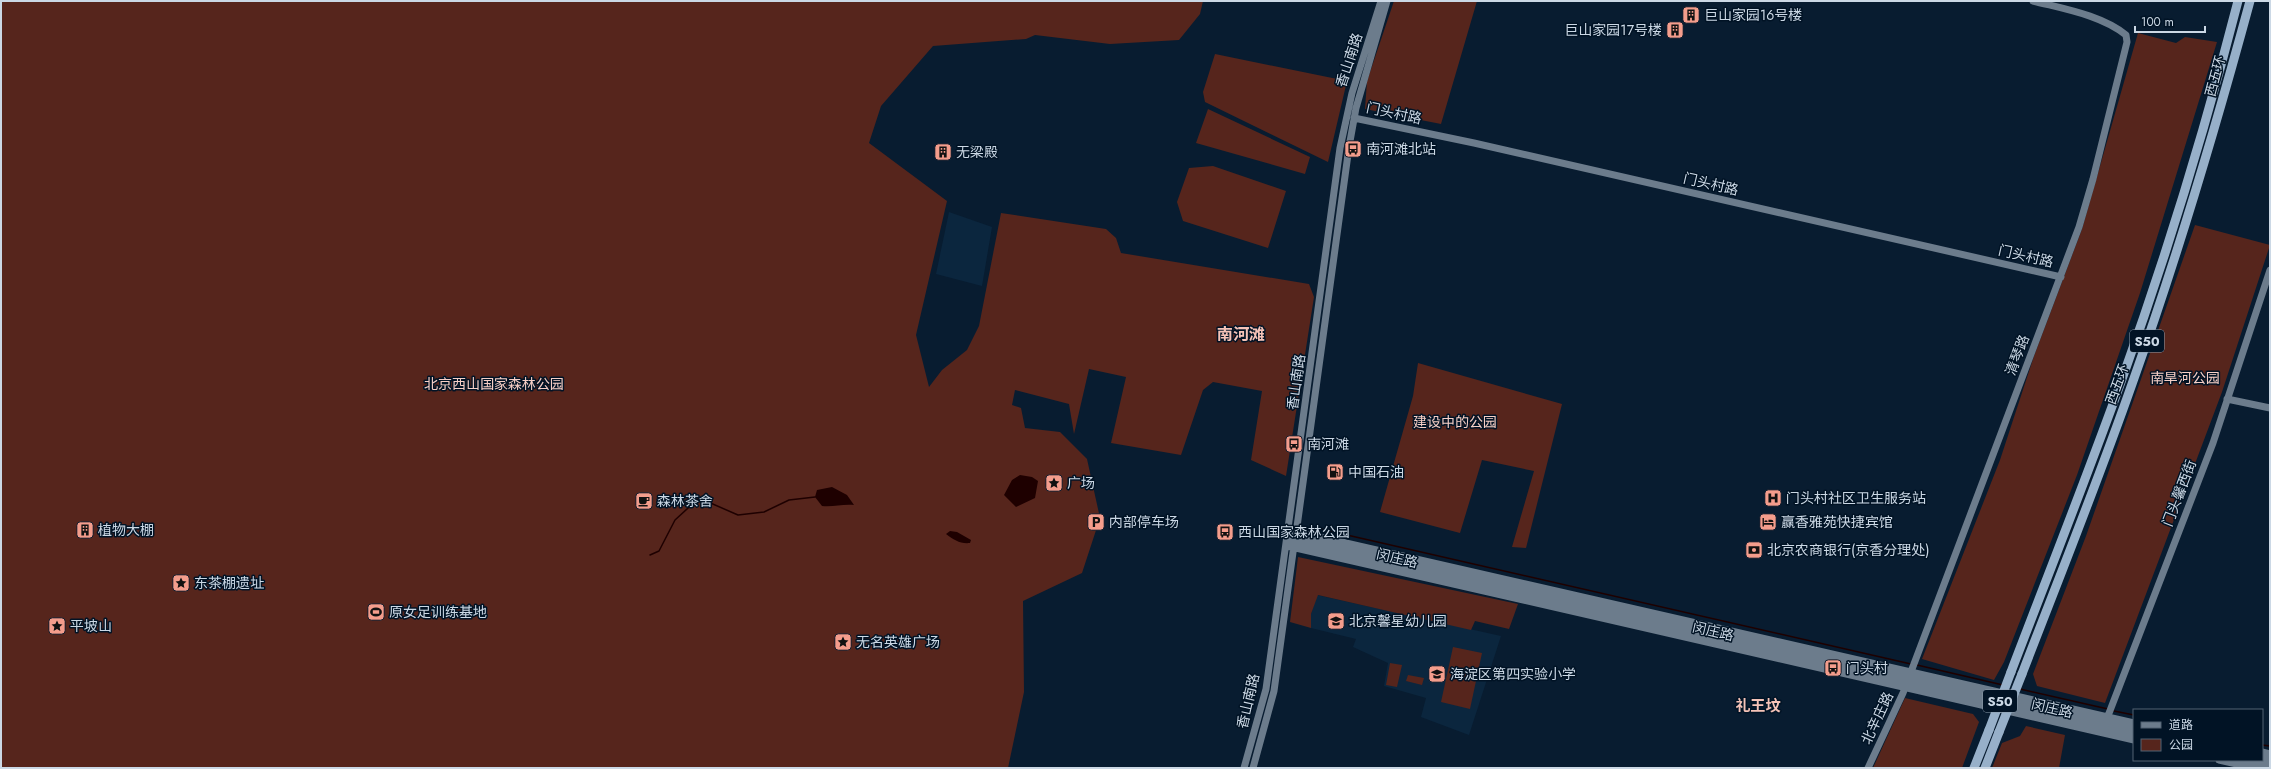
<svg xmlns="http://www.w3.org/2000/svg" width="2271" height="769" viewBox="0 0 2271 769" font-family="Jost,'Noto Sans SC',sans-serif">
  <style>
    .built { fill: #0b263e }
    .green { fill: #56251c }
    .water { fill: #1e0000 }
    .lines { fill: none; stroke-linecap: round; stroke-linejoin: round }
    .stream { stroke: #1e0000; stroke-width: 1.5 }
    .secondary { stroke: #6c7c8c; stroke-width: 7 }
    .highway { stroke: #97b0c9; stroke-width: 9 }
    .highway-bridge { stroke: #97b0c9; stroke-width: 9 }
    .labels { text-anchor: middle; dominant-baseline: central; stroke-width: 3; stroke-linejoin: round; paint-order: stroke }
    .shield { fill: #011325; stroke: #8e9dab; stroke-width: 1 }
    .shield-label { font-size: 13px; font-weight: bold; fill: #cbd8e5 }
    .poi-label { font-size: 14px; fill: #cbd8e5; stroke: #011325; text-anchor: start }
    .street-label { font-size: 14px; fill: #cbd8e5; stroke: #011325 }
    .park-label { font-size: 14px; fill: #f7cfc6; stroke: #011325 }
    .neighbourhood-label { font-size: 15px; font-weight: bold; fill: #f5c3b8; stroke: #011325 }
    .quarter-label { font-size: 16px; font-weight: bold; fill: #f5c3b8; stroke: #011325 }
  </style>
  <rect width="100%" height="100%" fill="#081c30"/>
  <path class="built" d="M949,212l43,15 -10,59 -46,-12z
    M1317,595l184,41 -32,99 -48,-18 5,-19 -42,-12 4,-23 -35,-16 3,-8 -45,-11v-14z"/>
  <path class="green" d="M1,1h1202l-3,13 -21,26 -69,4 -75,-9 -9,4 -93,7 -52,60 -12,37 78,58 -31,134 13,52 13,-17 25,-20 12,-24 22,-113 105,16 10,9 5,15 188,31 5,13 -28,179 -35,-16 11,-69 -49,-9 -10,8 -22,65 -70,-12 15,-66 -37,-8 -15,65 -5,-30 -54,-14 -3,15 9,3 4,20 35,4 27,27 13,59 -18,55 -59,28 1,91 -16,76h-1007z
    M1394,1h83l-36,123 -76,-15 2,-28z
    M2138,33l38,10 9,-6 32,5 -77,251 -63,182 -73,187 -10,18 -72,-21 78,-199 34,-104 48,-127z
    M1215,54l132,27 -19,81 -123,-60 -2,-10z
    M1208,109l102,48 -5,17 -109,-31z
    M1213,166l73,25 -18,57 -85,-27 -6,-19 12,-34z
    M2195,225l75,20 -48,147 -117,311 -68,-17 -4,-12 53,-138z
    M1418,363l144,41 -36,144 -14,-1 22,-76 -52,-11 -22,73 -80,-21 33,-116z
    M1298,557l220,47 -9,25 -34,-8 -4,9 -153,-35 -7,19v14l-21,-6z
    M1453,647l29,6 -12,56 -29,-7z
    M1390,663l12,2 -5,22 -11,-2z
    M1408,675l16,3 -2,7 -16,-4z
    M1905,698l68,16 6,8 -17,46h-89z
    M2026,726l39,9 -6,33h-67l10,-25 18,-7z"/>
  <path class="water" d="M1020,475l12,2 6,4 -3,17 -19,9 -12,-12 8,-15z
    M832,487l15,8 7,10c-12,-1 -20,2 -32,1l-7,-9 2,-7z
    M950,531l7,1 14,8 -1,3c-10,1 -16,-3 -24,-9z"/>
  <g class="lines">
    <path class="stream" d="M1312,527l599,137
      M650,555l9,-4 16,-31 24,-22 39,17 26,-3 25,-12 26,-3
      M1917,665l86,20
      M2020,689l88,20
      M2114,711l20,4
      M2262,745l8,1"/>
    <path class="secondary" d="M1354,118l120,25 587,134
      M2227,399l43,9
      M1289,530l845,193
      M1296,534l53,-387 7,-39 31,-107
      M1288,535l846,194
      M1287,541l847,194
      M1287,546l847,194
      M2106,721l107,-278 57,-173
      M2262,752l8,2
      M2262,759l8,1
      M2219,760l35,8
      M2243,760l27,6
      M1244,768l22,-79 74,-541 12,-55 29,-92
      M1253,768l21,-77 20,-146
      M1868,768l35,-75 176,-466 14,-48 34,-137 -1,-7c-25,-20 -62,-26 -93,-34"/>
    <path class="highway" d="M2011,672c37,-97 75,-193 110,-290 45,-125 84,-252 117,-381
      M2022,674c37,-96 76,-193 110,-290 45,-126 83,-254 118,-383
      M1974,768l15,-38
      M1985,768l14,-36"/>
    <path class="highway-bridge" d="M1989,730l22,-58
      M1999,732l23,-58"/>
  </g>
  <defs>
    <symbol id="building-square" viewBox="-11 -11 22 22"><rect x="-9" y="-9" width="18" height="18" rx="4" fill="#f49d8c" stroke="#011325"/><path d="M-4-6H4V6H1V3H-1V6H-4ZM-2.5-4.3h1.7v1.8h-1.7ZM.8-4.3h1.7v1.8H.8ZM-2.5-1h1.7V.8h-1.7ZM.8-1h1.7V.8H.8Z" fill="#111"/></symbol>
    <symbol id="bus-square" viewBox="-11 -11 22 22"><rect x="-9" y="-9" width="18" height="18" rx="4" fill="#f49d8c" stroke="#011325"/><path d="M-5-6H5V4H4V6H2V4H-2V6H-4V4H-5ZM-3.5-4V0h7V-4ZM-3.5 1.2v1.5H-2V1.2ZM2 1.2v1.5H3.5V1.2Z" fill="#111"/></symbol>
    <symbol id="fuel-square" viewBox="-11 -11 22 22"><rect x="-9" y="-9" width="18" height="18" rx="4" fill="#f49d8c" stroke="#011325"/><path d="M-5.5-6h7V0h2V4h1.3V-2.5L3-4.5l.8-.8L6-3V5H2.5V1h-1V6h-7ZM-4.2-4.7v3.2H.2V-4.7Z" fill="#111"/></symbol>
    <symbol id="sight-square" viewBox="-11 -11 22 22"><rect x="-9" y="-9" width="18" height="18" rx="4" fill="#f49d8c" stroke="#011325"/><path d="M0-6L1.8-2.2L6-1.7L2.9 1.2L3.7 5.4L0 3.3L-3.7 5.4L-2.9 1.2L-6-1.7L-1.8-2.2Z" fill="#111"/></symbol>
    <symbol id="hospital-square" viewBox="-11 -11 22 22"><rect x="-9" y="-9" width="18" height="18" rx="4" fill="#f49d8c" stroke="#011325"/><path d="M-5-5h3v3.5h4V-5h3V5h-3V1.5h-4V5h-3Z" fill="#111"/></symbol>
    <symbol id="cafe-square" viewBox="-11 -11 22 22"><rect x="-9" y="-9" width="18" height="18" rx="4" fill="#f49d8c" stroke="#011325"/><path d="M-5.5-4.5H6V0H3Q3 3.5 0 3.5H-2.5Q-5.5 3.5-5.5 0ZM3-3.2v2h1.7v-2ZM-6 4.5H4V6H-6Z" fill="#111"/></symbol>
    <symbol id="parking-square" viewBox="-11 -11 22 22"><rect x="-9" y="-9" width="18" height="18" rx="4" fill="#f49d8c" stroke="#011325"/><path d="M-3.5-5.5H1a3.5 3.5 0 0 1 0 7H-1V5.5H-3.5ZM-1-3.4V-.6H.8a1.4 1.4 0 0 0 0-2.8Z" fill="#111"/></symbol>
    <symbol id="hotel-square" viewBox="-11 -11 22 22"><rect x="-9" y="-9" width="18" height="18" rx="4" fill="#f49d8c" stroke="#011325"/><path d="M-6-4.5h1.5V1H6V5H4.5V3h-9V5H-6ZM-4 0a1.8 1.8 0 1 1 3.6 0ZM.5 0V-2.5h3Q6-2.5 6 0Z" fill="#111"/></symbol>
    <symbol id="bank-square" viewBox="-11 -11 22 22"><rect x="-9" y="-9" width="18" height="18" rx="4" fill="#f49d8c" stroke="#011325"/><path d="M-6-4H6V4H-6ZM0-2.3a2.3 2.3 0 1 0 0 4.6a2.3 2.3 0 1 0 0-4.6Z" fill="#111"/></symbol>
    <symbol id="stadium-square" viewBox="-11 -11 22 22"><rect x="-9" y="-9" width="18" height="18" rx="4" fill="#f49d8c" stroke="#011325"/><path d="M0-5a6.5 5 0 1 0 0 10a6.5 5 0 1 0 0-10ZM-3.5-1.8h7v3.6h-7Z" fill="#111"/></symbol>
    <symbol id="school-square" viewBox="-11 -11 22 22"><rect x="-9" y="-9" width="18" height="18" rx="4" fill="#f49d8c" stroke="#011325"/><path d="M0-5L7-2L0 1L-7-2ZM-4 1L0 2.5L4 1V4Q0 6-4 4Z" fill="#111"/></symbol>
  </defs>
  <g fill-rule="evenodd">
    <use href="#building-square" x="1681" y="5" width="20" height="20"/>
    <use href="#building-square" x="1665" y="20" width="20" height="20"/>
    <use href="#bus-square" x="1343" y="139" width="20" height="20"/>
    <use href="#building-square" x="933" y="142" width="20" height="20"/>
    <use href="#bus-square" x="1284" y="434" width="20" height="20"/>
    <use href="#fuel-square" x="1325" y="462" width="20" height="20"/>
    <use href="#sight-square" x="1044" y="473" width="20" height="20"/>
    <use href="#hospital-square" x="1763" y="488" width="20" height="20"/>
    <use href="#cafe-square" x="634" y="491" width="20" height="20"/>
    <use href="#parking-square" x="1086" y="512" width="20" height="20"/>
    <use href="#hotel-square" x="1758" y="512" width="20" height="20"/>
    <use href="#building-square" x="75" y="520" width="20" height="20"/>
    <use href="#bus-square" x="1215" y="522" width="20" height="20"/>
    <use href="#bank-square" x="1744" y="540" width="20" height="20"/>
    <use href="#sight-square" x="171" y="573" width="20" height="20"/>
    <use href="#stadium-square" x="366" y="602" width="20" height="20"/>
    <use href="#school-square" x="1326" y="611" width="20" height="20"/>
    <use href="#sight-square" x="47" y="616" width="20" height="20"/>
    <use href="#sight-square" x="833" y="632" width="20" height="20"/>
    <use href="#bus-square" x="1823" y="658" width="20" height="20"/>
    <use href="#school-square" x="1427" y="664" width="20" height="20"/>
  </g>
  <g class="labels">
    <g class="shield">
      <rect x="2130" y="330" width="34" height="22" rx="3"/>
      <rect x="1983" y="690" width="34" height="22" rx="3"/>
    </g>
    <g class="shield-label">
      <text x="2147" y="341">S50</text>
      <text x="2000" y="701">S50</text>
    </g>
    <g class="poi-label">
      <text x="1704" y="15">巨山家园16号楼</text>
      <text x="1662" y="30" text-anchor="end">巨山家园17号楼</text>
      <text x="1366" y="149">南河滩北站</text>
      <text x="956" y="152">无梁殿</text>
      <text x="1307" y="444">南河滩</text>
      <text x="1348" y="472">中国石油</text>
      <text x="1067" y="483">广场</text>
      <text x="1786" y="498">门头村社区卫生服务站</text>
      <text x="657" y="501">森林茶舍</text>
      <text x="1109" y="522">内部停车场</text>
      <text x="1781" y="522">赢香雅苑快捷宾馆</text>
      <text x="98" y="530">植物大棚</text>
      <text x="1238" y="532">西山国家森林公园</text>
      <text x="1767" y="550">北京农商银行(京香分理处)</text>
      <text x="194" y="583">东茶棚遗址</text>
      <text x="389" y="612">原女足训练基地</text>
      <text x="1349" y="621">北京馨星幼儿园</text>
      <text x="70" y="626">平坡山</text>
      <text x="856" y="642">无名英雄广场</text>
      <text x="1846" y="668">门头村</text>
      <text x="1450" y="674">海淀区第四实验小学</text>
    </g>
    <g class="street-label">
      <text transform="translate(1349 60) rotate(-72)">香山南路</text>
      <text transform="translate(2215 76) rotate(-75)">西五环</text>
      <text transform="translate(1394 113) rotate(12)">门头村路</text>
      <text transform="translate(1711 184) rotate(13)">门头村路</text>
      <text transform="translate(2026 256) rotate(13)">门头村路</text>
      <text transform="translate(2017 355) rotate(-69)">清琴路</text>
      <text transform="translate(1296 382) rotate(-82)">香山南路</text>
      <text transform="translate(2117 384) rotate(-70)">西五环</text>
      <text transform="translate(2179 493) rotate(-69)">门头馨西街</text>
      <text transform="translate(1397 558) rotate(13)">闵庄路</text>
      <text transform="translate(1713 631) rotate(13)">闵庄路</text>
      <text transform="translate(1248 701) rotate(-77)">香山南路</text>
      <text transform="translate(2052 708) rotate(13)">闵庄路</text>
      <text transform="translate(1877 718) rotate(-65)">北辛庄路</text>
    </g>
    <g class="park-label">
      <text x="2185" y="378">南旱河公园</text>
      <text x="494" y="384">北京西山国家森林公园</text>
      <text x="1455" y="422">建设中的公园</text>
    </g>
    <g class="neighbourhood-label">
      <text x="1758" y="706">礼王坟</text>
    </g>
    <g class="quarter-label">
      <text x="1241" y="334">南河滩</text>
    </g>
  </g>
  <rect width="2271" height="769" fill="none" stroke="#cbd8e5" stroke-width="4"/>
  <rect x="2133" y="709" width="130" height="52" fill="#011325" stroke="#526272"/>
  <rect x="2141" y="722" width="20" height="6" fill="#6c7c8c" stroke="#526272"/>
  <text x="2169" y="729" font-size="12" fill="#cbd8e5">道路</text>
  <rect x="2141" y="739" width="20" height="12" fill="#56251c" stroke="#526272"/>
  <text x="2169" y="749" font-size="12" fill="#cbd8e5">公园</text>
  <path d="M2135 26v6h70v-6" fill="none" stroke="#cbd8e5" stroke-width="2"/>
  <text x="2141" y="26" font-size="12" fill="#cbd8e5" stroke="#011325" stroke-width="3" paint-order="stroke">100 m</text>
</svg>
